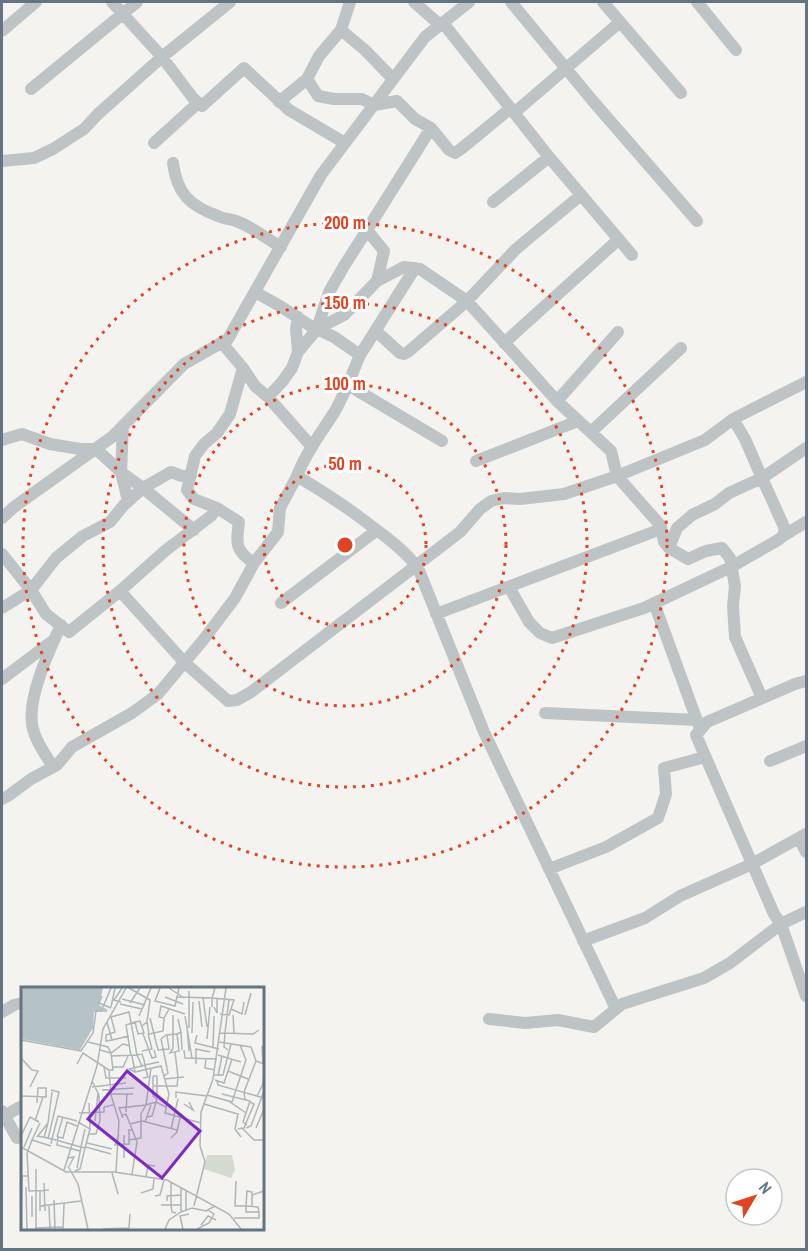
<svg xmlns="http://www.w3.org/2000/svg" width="808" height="1251" viewBox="0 0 808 1251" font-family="'Archivo Narrow',sans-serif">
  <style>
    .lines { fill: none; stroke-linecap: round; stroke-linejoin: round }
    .street { stroke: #bec3c5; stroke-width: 12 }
    .ring { fill: none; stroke: #e04523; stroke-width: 3; stroke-dasharray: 3 6 }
    .inset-road { fill: none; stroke: #adb6b9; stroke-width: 1.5 }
    .view { fill: #7b2cbf; fill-opacity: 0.15; stroke: #7b2cbf; stroke-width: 3 }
    .inset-edge { fill: none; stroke: #637580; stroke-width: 3 }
    .centre { fill: #e04523; stroke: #fff; stroke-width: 3 }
    .ring-label { font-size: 18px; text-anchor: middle; font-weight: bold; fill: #e04523; stroke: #fff; stroke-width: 6; stroke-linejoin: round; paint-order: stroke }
  </style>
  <rect width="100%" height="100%" fill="#f4f3ef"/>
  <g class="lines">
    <path class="street" d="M112,2l50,55 31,41 9,8 42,-38 45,42 56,33
      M414,2l26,23
      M511,2l81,98 105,121
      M603,2l78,91
      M697,2l39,48
      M443,23l106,134 83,98
      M341,30l9,-28
      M2,31l34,-29
      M307,79l11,17 16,3h28l12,6 23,-4 18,18 16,9 18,22 6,3 6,-4 50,-41
      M31,89l106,-87
      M279,102l28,-23 12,-23 22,-26 24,20 28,29
      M514,113l106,-91
      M154,143l44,-40
      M2,161l32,-3 19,-9 31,-20 14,-15 64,-57 68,-55
      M173,163c4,31 17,43 45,53 6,3 12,3 18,5 15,5 31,18 45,26
      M493,202l56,-45
      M367,230l64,-102
      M255,292l25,14 29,19 25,12 26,18c-8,19 -15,38 -25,56 -13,21 -29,41 -38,65 25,15 50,31 73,49 18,13 35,26 48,43l66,164 132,277
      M317,329l27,-14 33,-34
      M376,331l24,22 4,1 4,-2 59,-51 49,-52 65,-54
      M222,343l21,25 12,18 13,11 14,-15 10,-14 6,-16 -2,-23 2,-12
      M504,343l115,-104
      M298,352l19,-23 12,-37 15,-26 23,-36 17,21 -7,30 27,-14 16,2 47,32 90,100 54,50 6,25 88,-36 28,-21 73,-37
      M360,355l55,-87
      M348,385l94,56
      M268,397l44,50
      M557,401l61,-69
      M591,432l90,-84
      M2,440l20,-6 28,10 30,5h16l25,23 2,-46
      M476,461l102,-40
      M191,475l-9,1 -11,-4 -28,16 51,42
      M217,508l-23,-9 -7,-9 8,-34 9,-12 13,-11 13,-19 13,-46
      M2,518l12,-11 98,-70 72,-73 44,-25 93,-164 104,-138 44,-35
      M783,536l23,-14
      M669,548l8,-20 15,-13 23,-11 14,-11 33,-15 -17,-39 -12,-20
      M2,554l29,36 15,24 23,18 51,-41 46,-41 45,-34 6,-8 22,14c-3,21 -4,29 15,41
      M509,587l20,35 11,11 12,5 92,-30 87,-41 47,-27 5,-4 2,-7 -23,-51 44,-30
      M120,591l64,71 44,39 9,-1 14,-8 209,-160 20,-23 11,-8 13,-3 16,1 44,-5 53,-18 44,50 3,16 5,6 19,11 18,-8 16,-3 8,10 5,28 -2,20 2,31 27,61
      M281,603l96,-73
      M654,603l45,123
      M2,608l29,-18 25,-32 27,-22 27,-14 14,-17 19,-17 -22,-16 7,29
      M436,614l225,-85
      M2,679l49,-37
      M806,681l-11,3 -88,38 -11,13 78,179 7,10 25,72
      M545,713l152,7
      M770,761l36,-15
      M53,767c-8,-13 -19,-28 -21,-43 -4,-28 17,-73 29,-99
      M2,799l6,-3 23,-17 26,-14 15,-18 60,-34 26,-19 46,-55 31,-41 19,-35 24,-31 2,-24 17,-32
      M799,838l7,14
      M549,869l57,-22 52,-29 8,-24 -2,-26 41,-11
      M583,941l62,-23 35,-22 72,-32 54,-30
      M2,1012l12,-7 8,-2
      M489,1019l36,4 33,-3 36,7 28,-23 82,-26 26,-15 51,-39 25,-12
      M2,1111l15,27
      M2,1117l20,-11"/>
  </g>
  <g class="ring">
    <circle cx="345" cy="545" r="81"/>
    <circle cx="345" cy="545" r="161"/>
    <circle cx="345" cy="545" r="242"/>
    <circle cx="345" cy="545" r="322"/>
  </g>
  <g transform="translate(21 987)">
    <rect width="243" height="243" fill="#f4f3ef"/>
    <path d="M186,168h25l3,15 -4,8 -27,-9z" fill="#d5dad0"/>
    <path d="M0,1h82l-4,17 9,5 -14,2 -1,16 -13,22 -59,-11z" fill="#b6c3c6"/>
    <path class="inset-road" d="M108,1l21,12 -3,22M139,1l-5,13 20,5 4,-18M148,1l15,10M194,1l-3,10 22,2 -5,15 -9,-1M81,9l-3,7 12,5M144,10l18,7M156,10l35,1v9M182,11l4,29M101,12l23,6M178,14l3,26M100,15l-7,-2 8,-12M109,16l10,-15M99,17l22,5M82,20l8,-19M90,20l4,-19M193,20l3,6v-15M148,22l-5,9 -5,-1 2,-11 24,8M210,22l11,5 2,-12M152,28v33l-3,5 9,-2 -2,-17 4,-2 -3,-13M212,28l1,18M224,28l6,-22M118,29l12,-28M164,29l7,42M90,30l4,15 -9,3v6l6,-1M129,31l8,32 11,-1 -2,-14 10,-1M86,35l5,18 17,-4M121,39l5,-4 2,12 14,-3 1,-13M166,40l2,24M168,41v-37M160,45l1,18M171,46l1,-31M199,46l33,1 6,-4M204,46l4,-34M204,46l-1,14 4,3M122,47l9,24 4,-1 -2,-7M176,48l-2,8 24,6M186,52l3,-32M0,53l60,11 12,-18 3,-22h11M67,55l20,5 3,6 12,-9 7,2M198,55l32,5 5,14 8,3M241,59l1,18M192,61l1,-32M79,63l11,3 2,17h-4M163,63l1,8 32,1M121,64l10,-2 -4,-15M154,65l3,25M197,68l23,7M90,69l26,-1 -8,-43 -18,5M110,69l-5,-31 9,-3 5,-1 4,12 -6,1 -3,-12M111,69l3,16 26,-6 8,28 -4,19 36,10M0,71l11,12 6,1 -8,16M185,71l-1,10 10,2M56,77l6,-11 26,17 2,25 8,26 -3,51M175,77v-15l14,3M83,80l2,11h20M91,80h11l5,-11M207,84l20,8M114,85l-6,-3 13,-3M193,88h9l8,-31M132,89h4v22M143,89l4,-3 -7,-34 5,-4M197,89l4,-20M122,91l5,-1 -2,-7 -2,-10 -2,-6 -5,1 5,11 3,-1 9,-2 5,-1M144,92l19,-2M194,93l9,3 8,-24M196,94l1,4 46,13M133,99h23l1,-9M71,100l34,-4M81,103l32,-2M90,107h22M201,107l28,7 -7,21 4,3M186,108l25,7 14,-42 -6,-15M0,109l26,1M236,109l6,-12 1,-14M155,111v-6l31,4M224,113l-1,-8 12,-31M209,115l16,11M16,116l1,-15h8v9M68,116l1,26M163,117l9,6 -4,-8M183,117l34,10 -3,15 6,8M105,125l1,-18M58,126l25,-1v-5l9,-2M37,129l19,5M100,129l5,-2 4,10 12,-3 35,9M126,130l5,-1 5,-17 -4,-3v-20M102,131l-4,-10 27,-3 5,-37M14,134l8,-24M74,134l3,-28M57,135l12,7 -5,19M124,135l6,-17M27,136l4,-31M109,137l7,18 -5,32M56,139l-10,-4 -4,16 -5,-1 -1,8 23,6M225,141l5,-2 13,-35M235,141l8,-19M150,142l7,-30M217,142l4,-1 12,12h10M222,143l11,-26 -4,-2M68,147h7l4,-14 -1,-25 -7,-14M98,148l-4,10 14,-1v-14h4M103,148v23M0,149l9,-19 9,5M17,149l14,3 6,-23M16,150l11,-14 -4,15M36,150l6,-20M150,151l6,-6 4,-19M27,152l11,-47 -8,-2M11,153l8,-17M108,153l12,-2v-24l5,-9 10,-3 10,5M66,156l25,6M30,157l1,-5 29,8 4,-18M0,160l45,25h48l53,8 62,34 12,15M3,160l8,-19M65,160l25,7M46,171l7,-1 -6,11M48,181l9,16 10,45M43,183l33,-104 6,-37 23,-41M54,184l5,-2 5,-21 -4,-1 -4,21M91,186l6,21M125,190l2,-12 7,1M215,194l-1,25h11l1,-15 5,1v3M23,196l1,28M150,196v22h10M5,200l1,42M160,200v25l11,-4 14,3 9,-5M19,203v21M28,203l-20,1 -2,-38 5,-13 19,6M165,203v20M120,206l12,-4 1,-10M11,209v21M134,209l5,-1 4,-15M33,213l1,29M146,214v-5l14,-1M140,218h10l1,7 4,1M19,219l41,-5M28,219l1,23M173,219l11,-44 -5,-16 1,-34 12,-33 13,-91M225,219l12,1 1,5h-13zM231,219v-11l12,-4M213,231h25v-6M0,234l1,-45h6M180,238l7,-9 8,4M14,241l28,-1M15,242v-60M42,242l1,-25M82,242l26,-1 1,-14M144,242l4,-9 12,-8M162,242l-3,-13 9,-2M176,242l12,-6 5,-9 -6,-4"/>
    <path class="view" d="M106,84l73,60 -38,47 -74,-59z"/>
    <rect width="243" height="243" class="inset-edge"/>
  </g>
  <circle cx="345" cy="545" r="9" class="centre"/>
  <g class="ring-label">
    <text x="345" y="229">200 m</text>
    <text x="345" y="309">150 m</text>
    <text x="345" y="390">100 m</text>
    <text x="345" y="470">50 m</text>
  </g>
  <rect width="808" height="1251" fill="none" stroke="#637580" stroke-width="6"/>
  <g transform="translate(754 1197) rotate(51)"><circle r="28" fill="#ffffff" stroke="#c1c8cc" stroke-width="1.5"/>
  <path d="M0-4.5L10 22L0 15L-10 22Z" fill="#e04523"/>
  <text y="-9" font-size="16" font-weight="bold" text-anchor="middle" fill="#637580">N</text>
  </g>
</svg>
